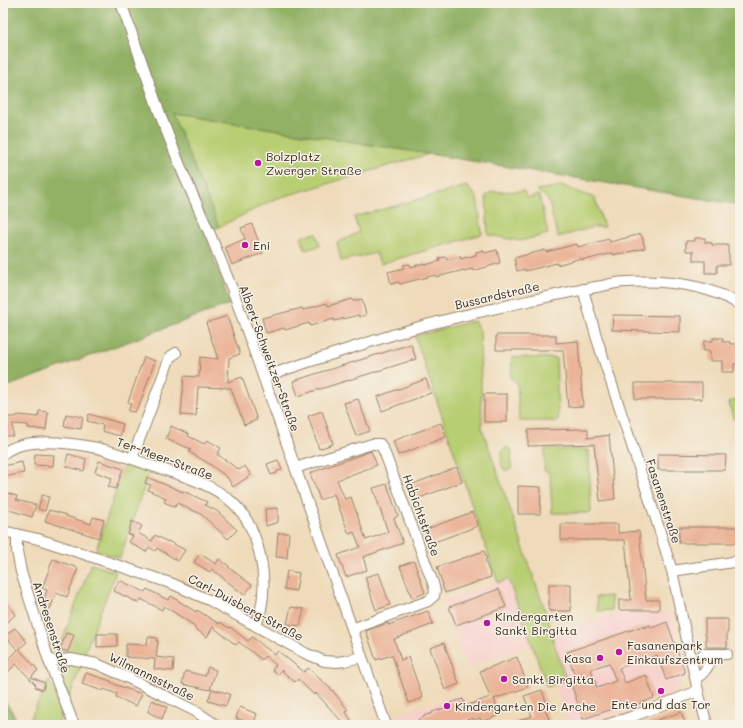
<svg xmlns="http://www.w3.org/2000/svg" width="743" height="728" viewBox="0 0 743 728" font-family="Mali,sans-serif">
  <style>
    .built { fill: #f7d0cb }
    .green { fill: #b8ce73; stroke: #7a7c48 }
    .forest { fill: #92b165; stroke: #666e42 }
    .building { fill: #ebb498; fill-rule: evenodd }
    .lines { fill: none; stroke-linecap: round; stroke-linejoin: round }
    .minor-casing { stroke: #95826c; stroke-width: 12 }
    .minor { stroke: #fff; stroke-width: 10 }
    .poi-dot { fill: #b5179e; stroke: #f7f3e8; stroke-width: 1.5 }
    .labels { text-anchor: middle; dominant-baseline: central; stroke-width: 3; stroke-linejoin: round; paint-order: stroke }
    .poi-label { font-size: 12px; fill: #3b2a1e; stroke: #f7f3e8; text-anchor: start }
    .street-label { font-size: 12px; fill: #3b2a1e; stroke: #f7f3e8 }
  </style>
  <rect width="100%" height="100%" fill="#f7f3e8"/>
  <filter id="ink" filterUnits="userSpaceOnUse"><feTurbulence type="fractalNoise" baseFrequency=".025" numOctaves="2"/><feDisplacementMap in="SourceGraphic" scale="8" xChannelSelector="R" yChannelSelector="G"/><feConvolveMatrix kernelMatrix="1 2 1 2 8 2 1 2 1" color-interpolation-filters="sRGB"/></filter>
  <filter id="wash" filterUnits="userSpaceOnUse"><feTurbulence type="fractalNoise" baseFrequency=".012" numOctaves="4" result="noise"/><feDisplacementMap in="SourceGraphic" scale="16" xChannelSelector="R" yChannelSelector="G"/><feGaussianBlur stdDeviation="0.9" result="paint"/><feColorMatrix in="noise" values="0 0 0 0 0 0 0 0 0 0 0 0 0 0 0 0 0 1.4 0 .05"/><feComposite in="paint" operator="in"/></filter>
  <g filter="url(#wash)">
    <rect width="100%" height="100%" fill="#efdbba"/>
    <path class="built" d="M507,579l25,65 -65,24 -24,-66z
      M671,612l15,60 -2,7 -3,7 -7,6 -92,33h-13l-14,-41 11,-4 -15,-47 69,-20z
      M462,694l12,31h-78l-3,-8z"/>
    <path class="green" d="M171,113l258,41 -154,45 -56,28z
      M467,186l10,11 5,37 -102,30 -4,-11 -35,8 -4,-18 22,-11 -5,-15z
      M562,186l33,12 9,29h-10l-36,10 -10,-38 -11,-9z
      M524,191l3,7 12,-3 9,39 -28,7 -32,-6 -2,-39 5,-4z
      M316,233l4,13 -15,4 -4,-13z
      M474,321l6,10 2,97 66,191 3,14 15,47 -19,7 -15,-43 -24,-65 -10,4 -83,-247z
      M512,357l44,1 2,63h-39l-2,-38 -6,-5z
      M740,399v19l-7,1 -4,-17z
      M505,448h5l2,4 -1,17 -4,1h-3c-4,-8 -4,-16 1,-22z
      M545,449l44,1 2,63h-39l-2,-39 -6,-4z
      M125,463l25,7 -30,88 -24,-8z
      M91,564l25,8 -33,85 -25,-6z
      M611,596l1,14 -15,1 -1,-14z
      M71,666h10l-12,31c-2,-5 -10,-21 -7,-26 1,-3 5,-4 9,-5z
      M49,680l14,32 -6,13h-30z"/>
    <path class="forest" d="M3,3h737v202l-311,-51 -257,-41 47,114 -14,6 25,71 -227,84z
      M3,697l17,28h-17z"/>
    <g id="blocks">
      <path class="building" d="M252,224l11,29 -31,12 -7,-18 20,-8 -4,-11z
        M641,234l4,14 -24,6v-1l-8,2v-2l-24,6v-1l-8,2v-2l-24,7v-2l-32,8v-2l-8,2 -3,-13 31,-8 1,2 31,-8 1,3 31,-8 1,3z
        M695,238h10v4l7,1v2h16v9h1v11h-12v8h-12v-12h-12v-10h-7v-10h9z
        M483,250l1,3 13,-3 3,13 -27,8 -1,-2 -8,2v-1l-28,7 -1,-2 -35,9 -1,-2 -8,2 -3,-12 16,-4 -1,-3 7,-1 1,3 13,-4 1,2 15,-4 -1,-3 7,-1 1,3 13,-4 1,3 15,-4v-3z
        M352,299l1,2 9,-2 4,16 -7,2v-2l-25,6v-2l-24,7 -1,-3 -24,7 -1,-2 -18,5 -4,-15 40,-10 1,2 24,-7 1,3z
        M613,315l67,1v16l-68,-2z
        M227,316l13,38 -11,4 -1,24 14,-5 15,43 -13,5 -13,-37 -33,-1 -2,29 -15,-1 3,-39 15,1 1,-20 18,2 -12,-36z
        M496,335h60v8l22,-2 5,65 -15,1 -5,-57h-67z
        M713,338h10v4h7v2h10v20h-6v8h-12v-11h-12v-10h-7l1,-10h9z
        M411,344l5,15 -118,37 -5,-15z
        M144,357l11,4 -16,45h-1l-3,6 -7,-1 3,-7 -3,-2z
        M426,379l5,14 -49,18 -5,-14z
        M635,383h67v16h-67z
        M484,394h23v28h-23z
        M358,399l12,32 -14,5 -12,-33z
        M39,411l9,1 -2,18 -18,-2v-3l-15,-1v12h-10v-19h13v-1l4,-1 18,2z
        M322,411l11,33 -14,5 -11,-33z
        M66,414l17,3 -2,12 -17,-3z
        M89,414l34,10 -3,12 -18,-5 1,-6 -16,-4z
        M441,423l5,14 -48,18 -5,-14z
        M171,426l18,8 -1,2 16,8 3,-4 14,8 -4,6 22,16 6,-4 6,9 -18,12 -6,-10 -19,-14 -19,-11 2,-3 -25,-10z
        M588,429v9l21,-3 6,64 -15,2 -6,-57 -66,2v-16z
        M371,451l6,14 -40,15 8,19 6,-2 15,43 22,-8 -15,-44 14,-4 11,32 -4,2 9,25 -40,14 4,13 -21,7 -8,-22 22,-8 -6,-15 -5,2 -15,-40 -14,6 -10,-27z
        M35,454l19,1 -1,11 -19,-1z
        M68,454l18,5 -2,12 -19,-5z
        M658,454l68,1 -1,15h-67z
        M278,460l4,10 -5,1v2l-6,2 -4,-11z
        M99,461l24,8 -7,20 -8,-2 4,-9 -17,-6z
        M22,462l2,11 -21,4v-11z
        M457,467l5,15 -48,18 -6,-14z
        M147,477l36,15v-1l24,11 -2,3 12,6 20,19 -9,9 -27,-25 -24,-11 -2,4 -11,-5 2,-4 -18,-8 3,-5 -6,-2z
        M518,486l23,1 -1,27h-22z
        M3,492l14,4 -1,4 20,5 -4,12 -29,-9z
        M42,495l7,2 -4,14 -7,-2z
        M278,508v14l-12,4 -1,-17z
        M49,510l18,5 -1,1 25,8 2,-7 11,3 -5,18 -54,-17z
        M472,512l6,14 -49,18 -5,-14z
        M132,521l10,5 -4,7 14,8 3,-6 13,7v-1l17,9 -7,11 -21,-13 -2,3 -6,-4 -3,5 -17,-10 4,-6 -5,-2z
        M561,524h57v9l21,-2 7,69h13v10h-40v-10h12l-6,-60h-64z
        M679,527h61v16h-61z
        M278,533h11l-2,25 -11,-1z
        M484,551l3,8 -2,1 6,17 -46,16 -3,-8h1l-6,-18z
        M200,554l16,10 3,-5 10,7 -1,1 24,18 -8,10 -32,-26 -2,3 -16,-10z
        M53,559l25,9 -11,29 -11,-4 -6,16 -8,-3 5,-16 -5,-2z
        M414,561l11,32 -13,5 -12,-32z
        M287,571l12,2 -3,18 -12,-2z
        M379,573l11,32 -14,5 -11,-33z
        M119,580l26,12 2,-3 21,11 3,-4 25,16 1,-2 22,14 1,-2 9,6 1,-1 18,14 4,-4 23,18 3,-4 26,21 4,-4 25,23 15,19 -2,2 8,13h-9l-29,-32 -2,2 -16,-16 -3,3 -14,-12 -3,5 -6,-5 4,-5 -11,-9 -3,4 -23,-18 -3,3 -23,-18 -6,10 -13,-9 1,-2 -31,-20 -2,4 -21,-11 -2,4 -25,-12z
        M549,584h22v27h-22z
        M499,589l7,18 -50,18 -7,-18z
        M3,600l13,14 -9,8 -4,-4z
        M291,607l13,2 -4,17 -13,-2z
        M428,611l5,13 -39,15 7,21 7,-3 15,41 -14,5 -17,-48 -16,5 -10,-29 22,-8v2z
        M705,619h23v13h-1v15h-21v-12h-1z
        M667,622l18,51 -19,7 -9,-25 -38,13 6,15 21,-8 8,23 -23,9 -1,-4 -47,16 -14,-41 6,-2 -8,-24 76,-26v2l7,-3 1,3zM609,663l7,18 -19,7 -6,-19z
        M15,628l12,14 -8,7 19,21 -7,7 14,6 -2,7 -8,-3 1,-2 -20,-21 -7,7 -6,-6 15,-15 -13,-14z
        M66,633l8,2 -6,17 -8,-3z
        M97,634h20v12l-20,1z
        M148,637l9,1 -1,3h2l-2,16 18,2 -1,12 -19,-2 1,-10 -29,-2v-13l21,1z
        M444,643l15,41 -14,6 -15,-42z
        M517,657l11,30 -34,12 6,16 -19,7 -1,-4 -6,2 -1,-2 -17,5v-2l-12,4h-24l-2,-5 6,-3v-1l9,-3 -1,-1 16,-5 -1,-3 16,-5 2,7 25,-9 -10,-26z
        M208,667l8,3 -6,20 -28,-6 3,-13 20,5z
        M86,673l25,8v1l5,3 26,9 -6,12 -20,-9 1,-3 -13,-5 -1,2 -21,-7z
        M212,689l18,5 -4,12 -18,-5z
        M542,690l6,18 -3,1 6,16h-41v-1l22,-8 -8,-20z
        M152,700l15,7 -5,12 -14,-7z
        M240,707l17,7 -4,11 -17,-7z
        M681,712l5,13h-40v-1z"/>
    </g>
  </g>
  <g filter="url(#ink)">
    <use href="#blocks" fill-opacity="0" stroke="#95826c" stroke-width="1"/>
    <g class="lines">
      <defs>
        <path id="minor" d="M121,3l40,114 22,56 29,66 21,52 153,434
          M583,289l13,47 60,183 16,52 26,120 9,34
          M263,377c52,-17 104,-35 156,-50 36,-10 72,-18 109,-26 25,-5 49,-11 74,-15 8,-2 16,-4 24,-4 37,-2 82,2 114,23
          M3,454c21,-18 69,-11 94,-6 18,4 35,11 52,17 28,9 64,18 85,39 25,24 34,72 27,105 -1,6 -4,12 -5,17
          M132,459l38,-102 6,-4
          M295,468l77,-24h8l4,7 49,132 2,8 -1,5 -6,5 -76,28
          M3,531l35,8 25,8 110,37 38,17 94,52 19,8 13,1 7,-1 18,-4
          M17,534v17l4,21 28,89 25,64
          M672,571l68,-10
          M703,654h24
          M49,661l22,-2 26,5 29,13 33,16 36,18 21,14
          M696,678c10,-5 13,-15 19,-24
          M606,725l25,-8 67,-26"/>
      </defs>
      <use href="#minor" class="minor-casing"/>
      <use href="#minor" class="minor"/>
    </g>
  </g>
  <g class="poi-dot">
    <circle cx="258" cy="163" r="4"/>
    <circle cx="245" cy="245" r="4"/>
    <circle cx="487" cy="623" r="4"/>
    <circle cx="619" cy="652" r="4"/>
    <circle cx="600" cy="658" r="4"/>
    <circle cx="504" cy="679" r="4"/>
    <circle cx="661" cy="691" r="4"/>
    <circle cx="447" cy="706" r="4"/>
  </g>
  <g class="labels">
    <g class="poi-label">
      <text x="266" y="156">Bolzplatz<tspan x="266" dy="14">Zwerger Straße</tspan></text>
      <text x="253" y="245">Eni</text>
      <text x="495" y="616">Kindergarten<tspan x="495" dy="14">Sankt Birgitta</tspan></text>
      <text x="627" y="645">Fasanenpark<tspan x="627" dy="14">Einkaufszentrum</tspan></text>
      <text x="592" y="658" text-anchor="end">Kasa</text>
      <text x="512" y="679">Sankt Birgitta</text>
      <text x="661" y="704" text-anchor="middle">Ente und das Tor</text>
      <text x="455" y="706">Kindergarten Die Arche</text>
    </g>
    <g class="street-label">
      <text transform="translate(497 295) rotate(-13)">Bussardstraße</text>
      <text transform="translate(270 358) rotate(70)">Albert-Schweitzer-Straße</text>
      <text transform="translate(165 458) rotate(20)">Ter-Meer-Straße</text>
      <text transform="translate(664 501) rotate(72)">Fasanenstraße</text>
      <text transform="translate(422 515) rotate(70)">Habichtstraße</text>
      <text transform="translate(246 607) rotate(28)">Carl-Duisberg-Straße</text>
      <text transform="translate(52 627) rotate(72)">Andresenstraße</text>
      <text transform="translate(152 676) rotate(26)">Wilmannsstraße</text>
    </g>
  </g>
  <rect width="743" height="728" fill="none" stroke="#f7f3e8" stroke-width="16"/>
</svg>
